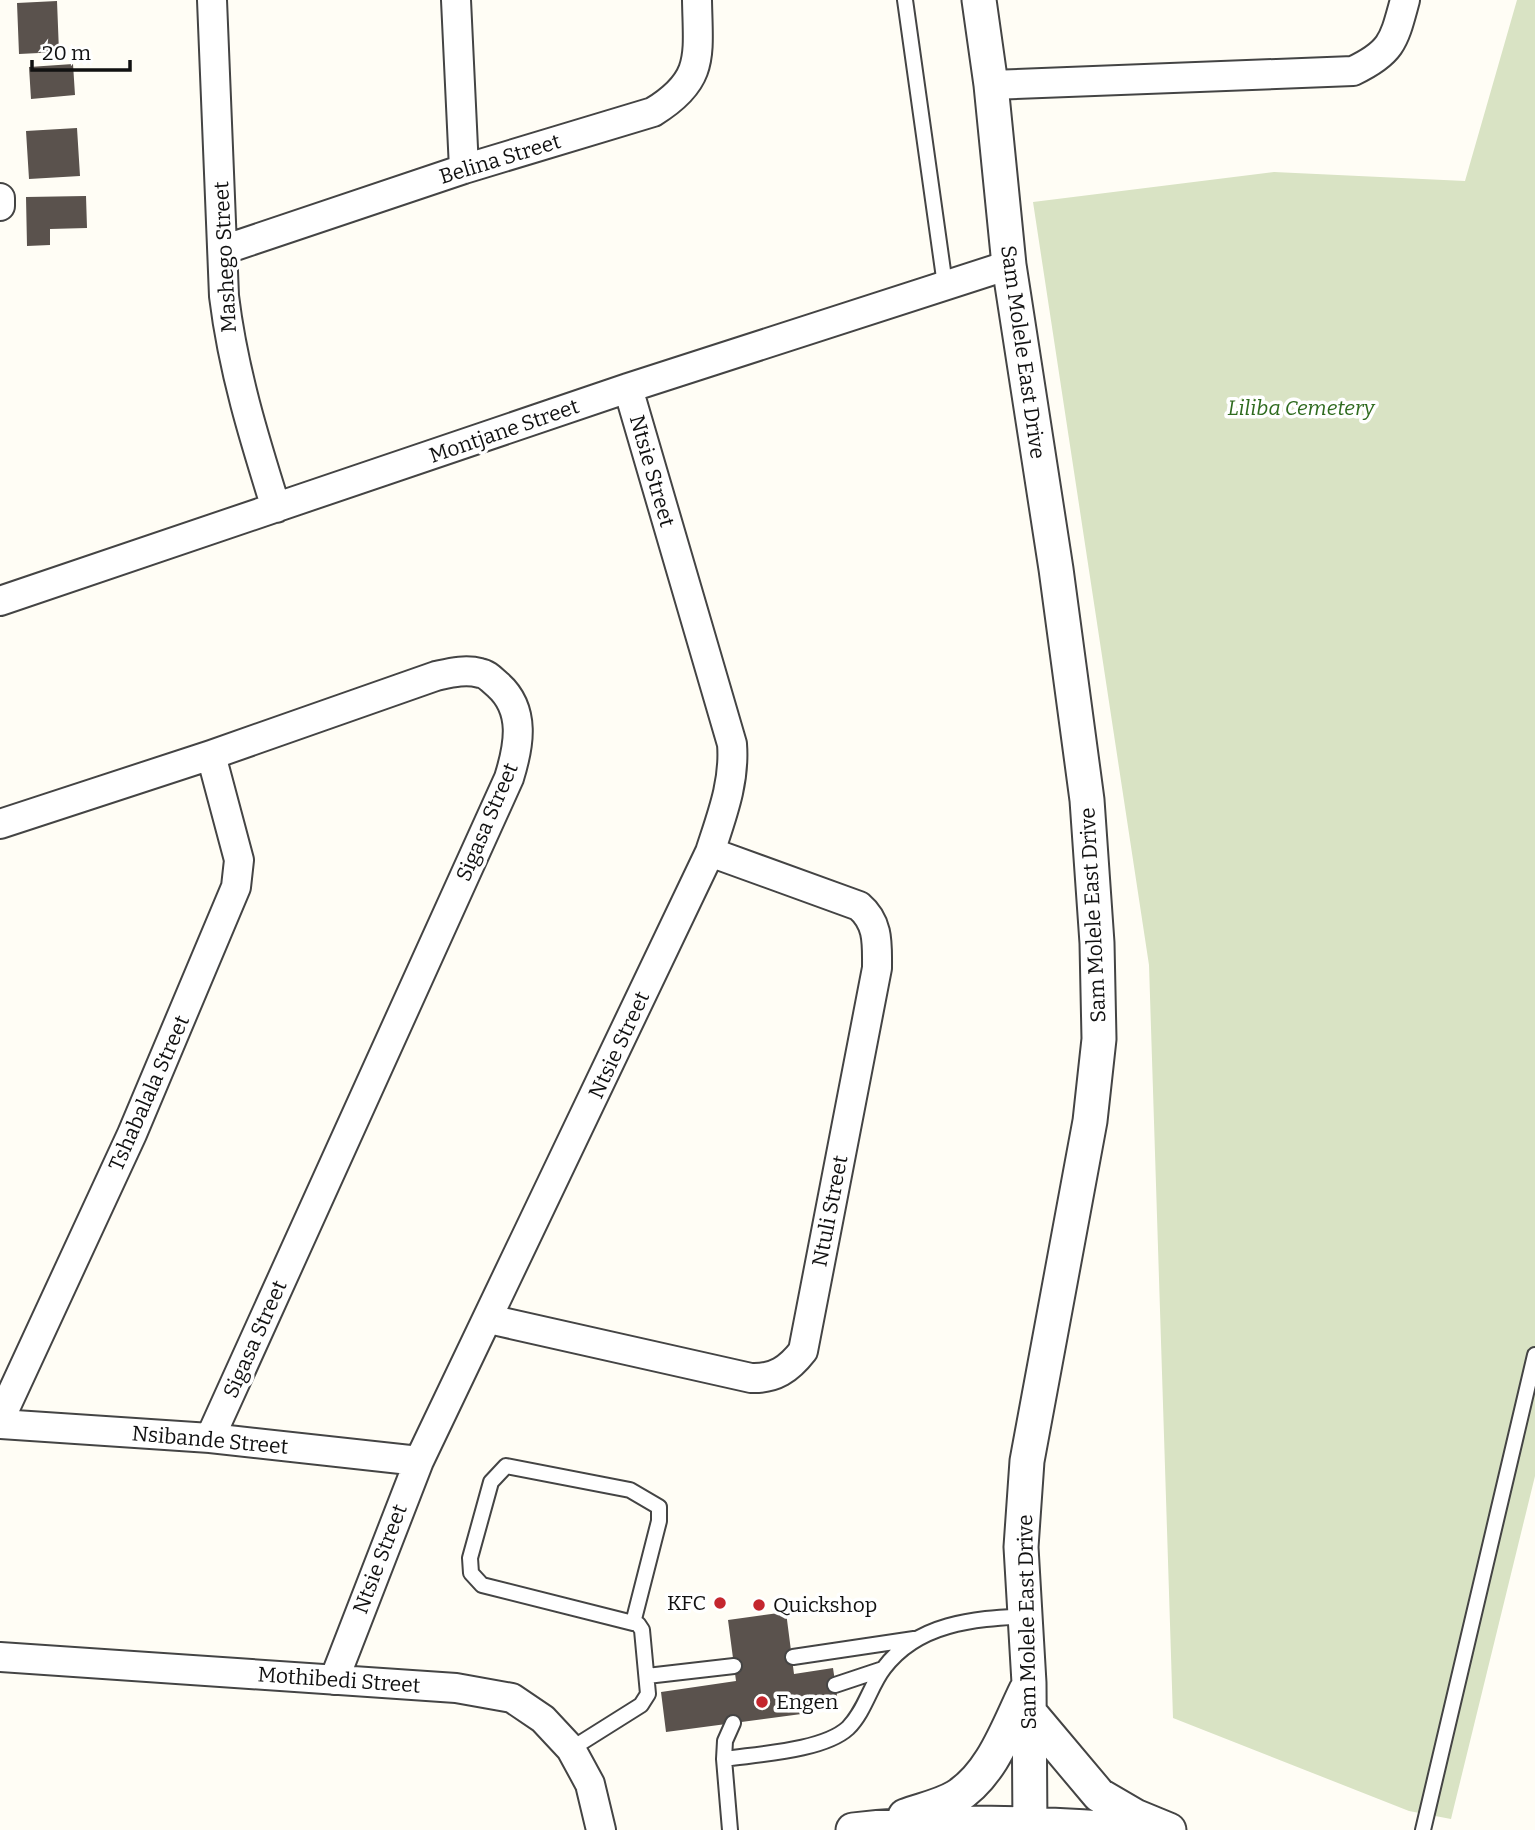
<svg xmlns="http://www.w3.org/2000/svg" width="1535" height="1830" viewBox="0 0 1535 1830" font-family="Bitter,serif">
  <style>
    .cemetery { fill: #d9e3c4 }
    .building { fill: #5a524d }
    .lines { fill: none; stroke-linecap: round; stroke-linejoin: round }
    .service-casing { stroke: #444; stroke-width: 18 }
    .minor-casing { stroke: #444; stroke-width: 32 }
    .tertiary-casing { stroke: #444; stroke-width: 37 }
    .service { stroke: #fff; stroke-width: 14 }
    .minor { stroke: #fff; stroke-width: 28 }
    .tertiary { stroke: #fff; stroke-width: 33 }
    .poi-dot { fill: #c4262e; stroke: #fff; stroke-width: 2.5 }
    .labels { text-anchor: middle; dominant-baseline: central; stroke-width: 7; stroke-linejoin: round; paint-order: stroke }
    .street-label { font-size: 21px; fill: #111; stroke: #fff }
    .park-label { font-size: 21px; font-style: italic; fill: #2f6b1f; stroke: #fff }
    .poi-label { font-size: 21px; fill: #111; stroke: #fff; text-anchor: start }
  </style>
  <rect width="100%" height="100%" fill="#fffdf5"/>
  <path class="cemetery" d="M1517,0h18v1476l-84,343 -42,-8 -236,-93 -24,-753 -116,-763 241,-30 191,9z"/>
  <path class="building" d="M57,1l2,51 -40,2 -2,-51z
    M73,64l2,31 -44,4 -2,-32z
    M77,128l3,48 -51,3 -3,-48z
    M86,196l1,32 -37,1v16l-23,1 -1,-49z
    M786,1612l8,62 39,-6 6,41 -173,23 -5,-40 75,-11 -8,-61z"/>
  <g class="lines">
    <defs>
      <path id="service" d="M905,0l40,285
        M793,1657l121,-18
        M647,1676l87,-10
        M835,1685l48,-16
        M571,1749l70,-44 7,-11 -6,-64 -4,-6 -5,-1 -151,-38 -11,-12 -1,-15 21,-76 15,-16 124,24 29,17v14l-26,102
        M724,1759l1,-18 8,-18
        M730,1830l-6,-71c33,-5 99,-8 124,-31 17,-17 22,-42 36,-60 34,-45 89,-49 141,-52
        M1423,1830l112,-475"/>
      <path id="minor" d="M212,0l12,296c9,74 30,142 52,212
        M456,0l8,169
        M991,85l362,-14c40,-19 41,-31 52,-71
        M0,198v8
        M223,250l241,-81 189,-57c52,-32 45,-56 44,-112
        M0,601l628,-213 381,-123
        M0,824l211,-69 225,-79c14,-3 29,-7 44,-3 7,1 12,7 18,12 28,25 21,61 11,93l-299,660
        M489,1319l262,59c24,1 38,-9 52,-27l74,-383c0,-24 2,-45 -18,-62l-149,-54
        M0,1419l132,-285 104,-247 3,-27 -28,-105
        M0,1424l210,14 209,23
        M0,1657l456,31 56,10 31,21 28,30 19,35 11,46
        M334,1680l85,-219 291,-609c12,-37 25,-70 22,-108l-104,-356"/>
      <path id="tertiary" d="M979,0l12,85 18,180 47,304 31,231 10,143 2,96 -9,82 -63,340 -6,86 8,136 1,147
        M1030,1713l69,82 36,21 34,14
        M905,1816c16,-6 36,-10 51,-19 36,-22 52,-70 70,-107
        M853,1830c92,-11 184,-7 276,0"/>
    </defs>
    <use href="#service" class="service-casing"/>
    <use href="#minor" class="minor-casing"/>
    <use href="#tertiary" class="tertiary-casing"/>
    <use href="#service" class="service"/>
    <use href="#minor" class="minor"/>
    <use href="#tertiary" class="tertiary"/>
  </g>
  <g class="poi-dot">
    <circle cx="720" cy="1603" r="7"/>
    <circle cx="759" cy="1605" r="7"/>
    <circle cx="762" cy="1702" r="7"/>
  </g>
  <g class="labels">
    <g class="street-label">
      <text transform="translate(500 159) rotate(-17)">Belina Street</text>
      <text transform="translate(225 257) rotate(-93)">Mashego Street</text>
      <text transform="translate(1023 352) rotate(82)">Sam Molele East Drive</text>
      <text transform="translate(504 431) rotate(-19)">Montjane Street</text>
      <text transform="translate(652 471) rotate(74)">Ntsie Street</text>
      <text transform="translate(487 822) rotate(-67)">Sigasa Street</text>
      <text transform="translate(1093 915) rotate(-93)">Sam Molele East Drive</text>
      <text transform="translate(619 1045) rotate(-65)">Ntsie Street</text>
      <text transform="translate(149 1093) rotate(-66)">Tshabalala Street</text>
      <text transform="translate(830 1211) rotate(-79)">Ntuli Street</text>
      <text transform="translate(255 1339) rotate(-66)">Sigasa Street</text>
      <text transform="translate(210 1440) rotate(5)">Nsibande Street</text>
      <text transform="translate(380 1559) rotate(-69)">Ntsie Street</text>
      <text transform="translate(1027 1622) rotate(-91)">Sam Molele East Drive</text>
      <text transform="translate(339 1680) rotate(4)">Mothibedi Street</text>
    </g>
    <g class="park-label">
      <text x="1301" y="408">Liliba Cemetery</text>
    </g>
    <g class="poi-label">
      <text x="706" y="1603" text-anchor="end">KFC</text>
      <text x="773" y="1605">Quickshop</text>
      <text x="776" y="1702">Engen</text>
    </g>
  </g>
  <path d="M32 60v10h98v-10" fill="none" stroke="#111111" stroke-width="3.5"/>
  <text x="42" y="60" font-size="21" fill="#111111" stroke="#ffffff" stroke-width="5" paint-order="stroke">20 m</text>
</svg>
